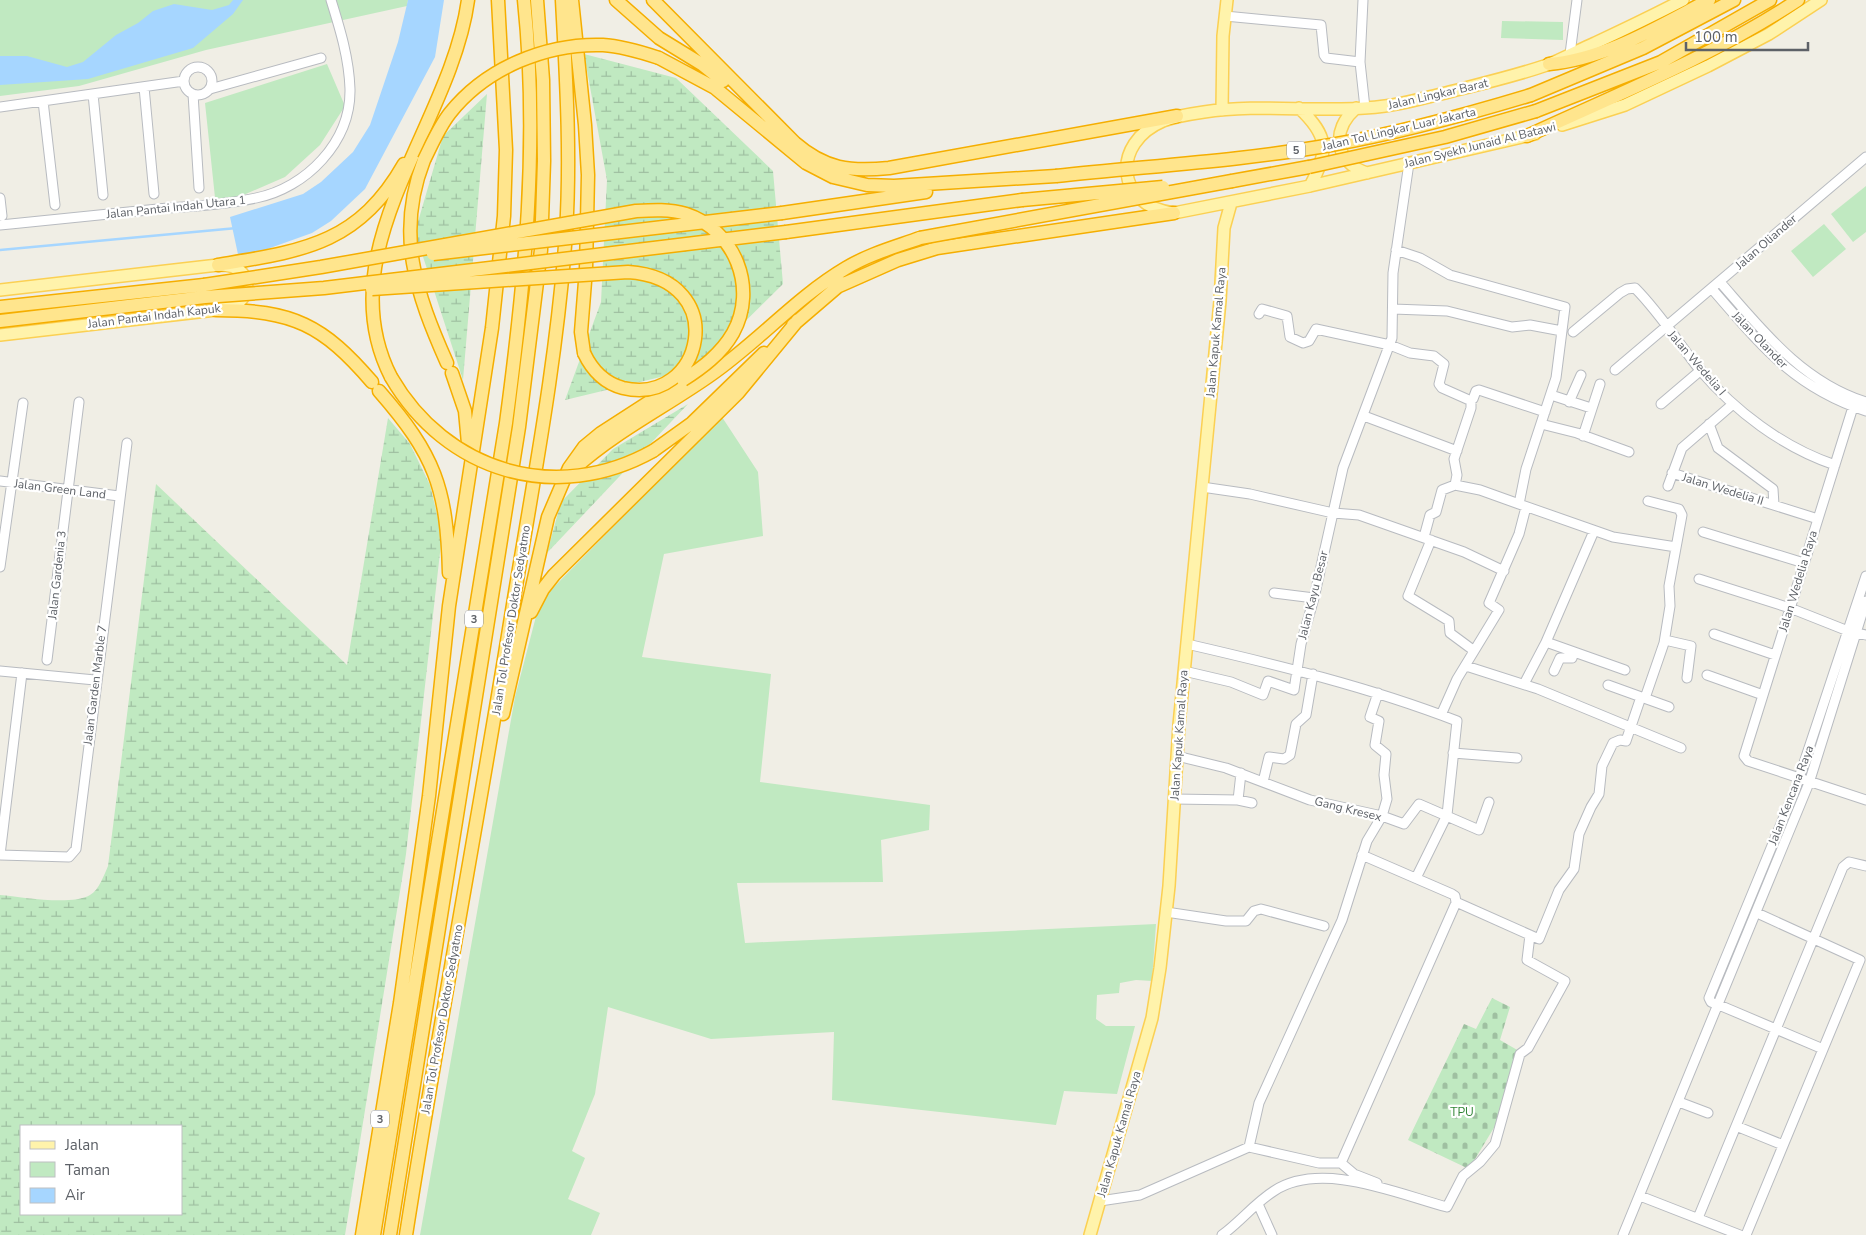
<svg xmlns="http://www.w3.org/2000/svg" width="1866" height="1235" viewBox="0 0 1866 1235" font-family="'Nunito Sans',sans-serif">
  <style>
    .green { fill: #c0e9c1 }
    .wetland { fill: url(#wetland-marsh); fill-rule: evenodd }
    .cemetery { fill: url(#cemetery-stones) }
    .water { fill: #a6d6ff }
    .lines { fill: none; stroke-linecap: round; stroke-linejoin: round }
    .stream { stroke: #a6d6ff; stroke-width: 2.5 }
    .minor-casing { stroke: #b8bbc0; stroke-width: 11 }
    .major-casing { stroke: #fbd053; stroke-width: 14 }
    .highway-casing { stroke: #f5ae00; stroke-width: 15 }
    .minor { stroke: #fff; stroke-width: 9 }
    .major { stroke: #fff3ab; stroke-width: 11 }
    .highway { stroke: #ffe58d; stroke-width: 12 }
    .highway-bridge-casing { stroke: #f5ae00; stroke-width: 15; stroke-linecap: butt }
    .highway-bridge { stroke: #ffe58d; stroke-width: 12 }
    .labels { text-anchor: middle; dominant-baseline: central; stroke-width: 4.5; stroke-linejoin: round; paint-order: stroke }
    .shield { fill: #fff; stroke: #8e9095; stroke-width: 1 }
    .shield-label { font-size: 11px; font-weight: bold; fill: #5d6167 }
    .street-label { font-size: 12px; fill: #5d6167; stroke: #fff }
    .park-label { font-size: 12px; fill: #2f8434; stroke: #fff }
  </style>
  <defs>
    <pattern id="wetland-marsh" width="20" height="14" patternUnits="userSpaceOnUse" patternTransform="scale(1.25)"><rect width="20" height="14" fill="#c0e9c1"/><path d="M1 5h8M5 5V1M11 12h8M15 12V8" fill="none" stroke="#9fc0a1"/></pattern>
    <pattern id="cemetery-stones" width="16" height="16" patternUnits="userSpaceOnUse" patternTransform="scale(1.25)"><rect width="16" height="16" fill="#c0e9c1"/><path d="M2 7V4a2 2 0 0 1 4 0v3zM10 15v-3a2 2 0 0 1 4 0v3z" fill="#9fc0a1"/></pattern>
  </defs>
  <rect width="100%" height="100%" fill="#f0eee5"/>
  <path class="green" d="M0,0h408l-1,6 -201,44 -127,36 -79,10z
    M1502,21l61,1v18l-62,-2z
    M327,64l18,42 -25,39 -35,32 -69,30 -11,-104z
    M1866,186v46l-13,10 -22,-28z
    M1824,224l22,25 -33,28 -22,-26z
    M722,417l36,55 5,64 -99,18 -22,103 129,17 -11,108 170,23 -1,25 -48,10 2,42 -146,1 8,60 411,-19 -4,57 -16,-1 -16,3 -1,10 -22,2 -1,24 10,7h29l-18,68 -53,-3 -8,34 -224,-25 2,-68 -123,7 -103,-32 -13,87 -23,57 13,7 -17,41 32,14 -9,22h-171l95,-538 25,-96z"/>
  <path class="wetland" d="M584,54l92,24 97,93 10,113 -85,84 -133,32 36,-98 6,-122z
    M487,94l-24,286 -48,-148 28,-96z
    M688,404l-141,149 14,-51 52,-53z
    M388,418l22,26 20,41 12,50 -36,319 -61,381h-345v-340c22,2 71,11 90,0 9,-5 14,-20 18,-29l48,-382 191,181zM21,1126h160v88h-160z"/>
  <path class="cemetery" d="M1492,998l18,9 -10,33 19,11 -24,75 -26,43 -61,-29 56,-116 12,5z"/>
  <path class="water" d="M233,0h10l-10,14 -40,34 -105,31 -88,6v-29h27l40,11 16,-5 33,-27 22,-12 15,-12 21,-7 38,6 17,-5z
    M408,0h36l-9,57 -70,132 -34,32 -19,12 -73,26 -9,-42 73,-23 18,-12 32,-30 17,-27 28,-83z"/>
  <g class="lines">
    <path class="stream" d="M0,250l237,-22"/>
    <defs>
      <path id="minor" d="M1363,0l-3,62 5,46
        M1225,16l96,9 3,30 2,3 34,4
        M1570,54l7,-54
        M184 81a14 14 0 1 1 28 0a14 14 0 1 1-28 0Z
        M144,87l10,107
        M210,89l111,-31
        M93,94l10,101
        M193,94l6,94
        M43,101l12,104
        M0,107l184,-26
        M0,198l2,18
        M0,225c53,-5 106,-11 158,-16 33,-3 66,-4 98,-11 50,-10 95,-56 94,-109 -1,-31 -10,-60 -19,-89
        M1396,250l24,8 30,17 115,32 -9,71 -30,91 -7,35 94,33 63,10
        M1720,282c42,48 82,100 146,120
        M1712,289c48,55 81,98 154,122
        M1393,309l54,2 65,16 18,-2 32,6
        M1259,314l3,-5 25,7 3,21 13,6 6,-2 7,-12 74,16 20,8 24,3 10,8 -5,20 3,4 27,12 4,-1 3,-8 3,-1 66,22
        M1573,332l47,-39 7,-4 8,-1c24,24 43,54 64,81 36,42 83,78 136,96
        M1615,370l251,-213
        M1551,395l40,13
        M1569,402l12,-27
        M1661,404l40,-34
        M1853,407l-109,349 4,5 118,39
        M1364,416l93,35
        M1541,424l36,9 52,19
        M1709,424l9,24 55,41 1,16
        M1583,436l17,-52
        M1672,473l146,46
        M0,481l119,15
        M1455,485l25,5 39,14
        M1668,486l14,-38 51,-44
        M1202,487l48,7 83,19 26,2 105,37 40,19
        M1703,532l101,31
        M1424,537l6,-22 6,-3 6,-22 13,-5 2,-10 -3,-16 17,-51v-8
        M1431,540l-23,56 41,25 1,12 23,17
        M0,567l23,-164
        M1699,579l91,29 58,23 18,4
        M1274,593l40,5
        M1714,634l61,21
        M1665,640l26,6 -4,32
        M1546,642l48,-111
        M1187,644c91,21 182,43 270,77l-10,94 -31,63
        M47,660l32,-258
        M1466,666l72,23 143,59
        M0,671l95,9
        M1184,671l47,11 32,13 5,-14 26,9 7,-46 13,-46 29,-130 49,-130 1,-65 16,-110
        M1554,671l6,-13h12l2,-6
        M1707,675l56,20
        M1524,684l22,-42 79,28
        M1608,685l61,22
        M1645,698l19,-55 6,-37 -1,-20 13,-71 -3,-6 -31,-8
        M1441,715l16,-36 42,-69 -10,-7 30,-69 7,-27
        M1453,753l64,5
        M1177,756l49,12 84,32 72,16 22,8 15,-20 60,26 10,-28
        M1263,782l6,-25 15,2 6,-4 6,-31 10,-9 7,-41
        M1174,799l64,1 14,3
        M1238,800l3,-27
        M0,855l69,2 7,-8 51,-406
        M0,855l22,-182
        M1362,855l90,39 3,2 1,6 83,37 20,-49 15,-21 5,-35 12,-27 8,-13 3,-28 11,-23 7,-3 6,1 15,-44
        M1166,912l60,9h20l8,-10 7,-2 63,17
        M1823,1049l-104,-44 -8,-3 -2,-4 86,-208 71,-214
        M1679,1102l29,11
        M1736,1126l47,19
        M1249,1147l10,-44 83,-183 25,-79 15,-25 5,-17 -3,-24 2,-21 -11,-9 4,-24 -9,-4 8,-24
        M1341,1163l114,-258
        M1341,1163l13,11 23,9
        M1640,1196l100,39
        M1100,1201l40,-6 109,-48 70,16h22
        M1258,1204l14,31
        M1698,1218l145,-351 6,-5 17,4
        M1222,1235c18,-13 33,-32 52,-44 47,-31 124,3 173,16l16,-31 17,-14 15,-18 25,-90 8,-6 37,-67 -38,-21 3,-25
        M1623,1235l186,-452 57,-182
        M1746,1235l114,-275 -103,-47"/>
      <path id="major" d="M1299,108c30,28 30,43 11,78
        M1356,108c-25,22 -22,54 11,65
        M1222,110l1,-74 4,-36
        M1562,125l63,-20 83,-39 61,-32 52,-34
        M1535,134l-225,52 -136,27c-59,-7 -63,-70 -11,-92 13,-5 27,-7 41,-9 60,-9 121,2 181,-6 19,-2 38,-8 56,-12 35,-9 71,-17 106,-29 16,-6 32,-15 48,-22 30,-14 59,-28 88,-43
        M0,290l218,-25c5,0 10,0 15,2 16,5 18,25 6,35 -7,5 -15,6 -23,8l-216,25
        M1090,1235l62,-217 8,-50 9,-82 10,-161 41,-424 4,-73 7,-25"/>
      <path id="highway" d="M572,0l13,125 3,50 -2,94 -5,63 3,21
        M616,0l43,38 44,27 20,16
        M653,0l142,143c30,26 55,29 94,25l288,-52
        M659,58l56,30 91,75 27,14 34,8 27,1 162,-10
        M1549,64c57,-5 110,-38 160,-64
        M1531,95l112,-47 91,-48
        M1536,111l125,-49 109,-62
        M1527,136c91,-42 186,-80 271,-136
        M424,160c-29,74 -8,133 23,203
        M1232,181l77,-14
        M782,213l144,-21
        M786,232l236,-32
        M218,265c83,-14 140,-20 186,-101
        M837,287l61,-27 39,-12 237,-35
        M0,307l204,-22
        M216,310c77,0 107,15 156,72
        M0,321l205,-24
        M793,325l49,-42
        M452,373l13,38 4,43
        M391,377c-65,-127 60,-251 77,-377
        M379,391c56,64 68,97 70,182
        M653,451l39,-28 72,-70
        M575,468c41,-37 92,-62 137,-94 47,-33 85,-77 134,-106 23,-14 49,-21 74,-30
        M531,612l12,-23 11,-14 184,-182 60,-73
        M503,714l45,-197 21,-49 15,-21 17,-14 82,-53
        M362,1235l38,-232 29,-207 20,-190 43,-278 12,-112 2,-66 -8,-150
        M374,1235l132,-812c19,-142 33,-280 18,-423
        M390,1235l129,-808 22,-177 3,-89 -1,-81 -6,-80
        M406,1235c32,-205 71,-408 104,-612 21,-130 47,-260 56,-391 5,-78 0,-155 -4,-232"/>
    </defs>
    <use href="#minor" class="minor-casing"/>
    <use href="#major" class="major-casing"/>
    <use href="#highway" class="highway-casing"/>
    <use href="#minor" class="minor"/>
    <use href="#major" class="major"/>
    <use href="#highway" class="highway"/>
    <defs>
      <path id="highway-bridge" d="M424,160c8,-16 15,-33 26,-47 36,-45 96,-70 153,-68 19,1 38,7 56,13
        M1309,167l136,-30 91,-26
        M1056,176c91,-10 185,-15 275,-31 68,-12 134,-30 200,-50
        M1022,200l141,-13
        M920,238l312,-57
        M433,254l349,-41
        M204,285l117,-18 315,-56c17,-1 34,-2 50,3 49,16 72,74 47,119 -12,21 -31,35 -50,47
        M372,289l256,-17c105,7 75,135 -5,116 -19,-5 -31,-18 -39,-35
        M205,297l119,-9 462,-56
        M391,377c55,95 165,128 262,74"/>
    </defs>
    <use href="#highway-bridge" class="highway-bridge-casing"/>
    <use href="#highway-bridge" class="highway-bridge"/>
  </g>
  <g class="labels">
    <g class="shield">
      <rect x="1287" y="141.5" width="18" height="17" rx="4"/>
      <rect x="465" y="610.5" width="18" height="17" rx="4"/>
      <rect x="371" y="1110.5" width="18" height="17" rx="4"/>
    </g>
    <g class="shield-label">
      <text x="1296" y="150">5</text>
      <text x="474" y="619">3</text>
      <text x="380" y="1119">3</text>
    </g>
    <g class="street-label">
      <text transform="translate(1438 94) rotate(-13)">Jalan Lingkar Barat</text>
      <text transform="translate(1399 129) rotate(-13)">Jalan Tol Lingkar Luar Jakarta</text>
      <text transform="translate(1480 145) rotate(-14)">Jalan Syekh Junaid Al Batawi</text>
      <text transform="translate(176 207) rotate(-6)">Jalan Pantai Indah Utara 1</text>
      <text transform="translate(1766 242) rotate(-41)">Jalan Oliander</text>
      <text transform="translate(154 316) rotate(-7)">Jalan Pantai Indah Kapuk</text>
      <text transform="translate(1216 332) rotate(-85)">Jalan Kapuk Kamal Raya</text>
      <text transform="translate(1760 340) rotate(46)">Jalan Olander</text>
      <text transform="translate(1697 363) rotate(49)">Jalan Wedelia I</text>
      <text transform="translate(60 489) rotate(7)">Jalan Green Land</text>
      <text transform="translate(1723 489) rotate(17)">Jalan Wedelia II</text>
      <text transform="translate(57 575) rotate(-84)">Jalan Gardenia 3</text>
      <text transform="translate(1798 581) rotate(-73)">Jalan Wedelia Raya</text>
      <text transform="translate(1313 595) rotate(-76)">Jalan Kayu Besar</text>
      <text transform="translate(511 620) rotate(-81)">Jalan Tol Profesor Doktor Sedyatmo</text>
      <text transform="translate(95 685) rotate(-83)">Jalan Garden Marble 7</text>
      <text transform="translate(1179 735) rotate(-86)">Jalan Kapuk Kamal Raya</text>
      <text transform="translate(1791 795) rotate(-69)">Jalan Kencana Raya</text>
      <text transform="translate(1348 809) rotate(14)">Gang Kresex</text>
      <text transform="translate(442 1019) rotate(-80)">Jalan Tol Profesor Doktor Sedyatmo</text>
      <text transform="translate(1119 1134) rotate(-74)">Jalan Kapuk Kamal Raya</text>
    </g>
    <g class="park-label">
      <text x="1462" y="1112">TPU</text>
    </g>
  </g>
  <rect x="20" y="1125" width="162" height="90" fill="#ffffff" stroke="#bec0c2"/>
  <rect x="30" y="1141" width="25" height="8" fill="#fff3ab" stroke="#bec0c2"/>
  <text x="65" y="1150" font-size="15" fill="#5d6167">Jalan</text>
  <rect x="30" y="1162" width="25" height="15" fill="#c0e9c1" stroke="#bec0c2"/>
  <text x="65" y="1175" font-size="15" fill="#5d6167">Taman</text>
  <rect x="30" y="1188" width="25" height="15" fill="#a6d6ff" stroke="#bec0c2"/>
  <text x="65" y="1200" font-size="15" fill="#5d6167">Air</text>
  <path d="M1686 42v8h122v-8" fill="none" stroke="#5d6167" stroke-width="2.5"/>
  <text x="1694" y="42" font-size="15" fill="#5d6167" stroke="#ffffff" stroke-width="4" paint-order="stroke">100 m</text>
</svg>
